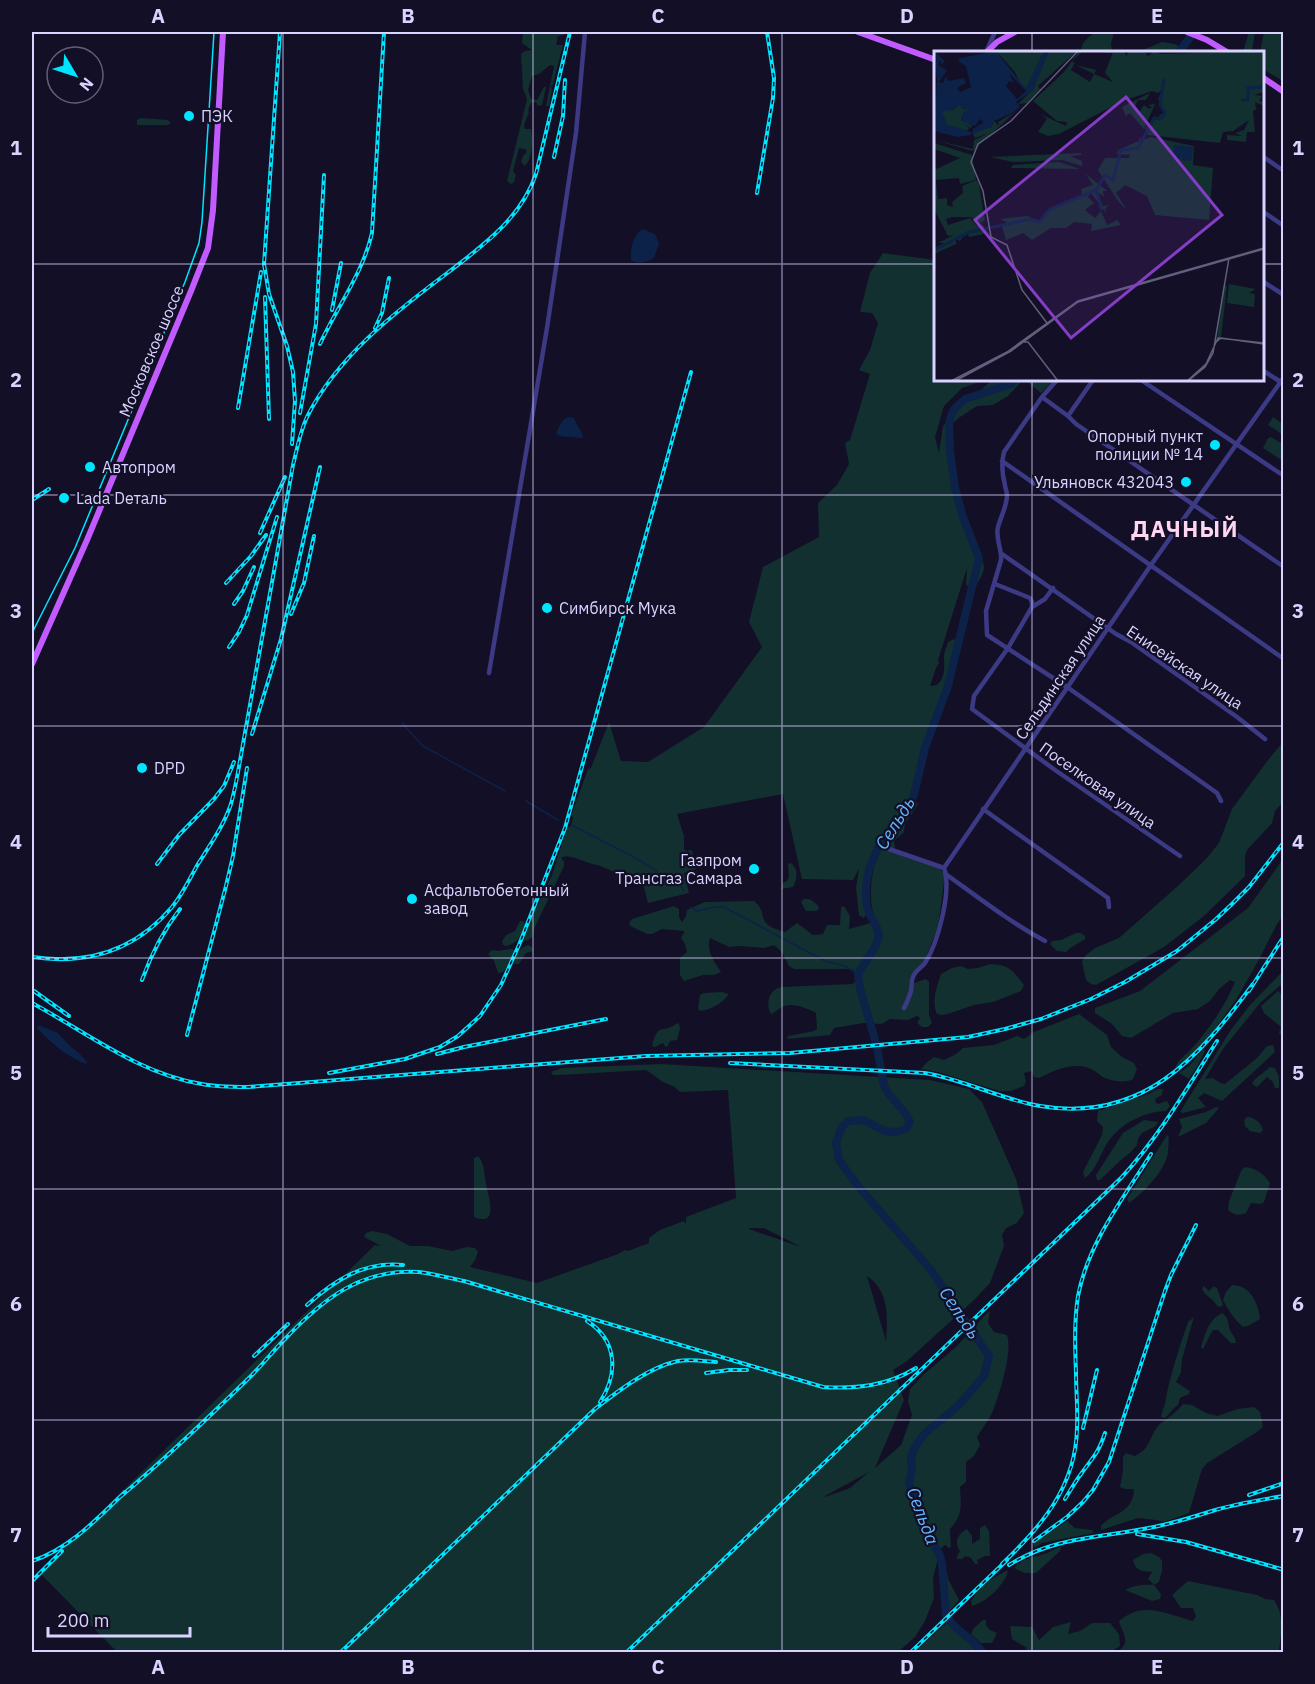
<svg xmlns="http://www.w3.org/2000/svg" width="1315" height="1684" viewBox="0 0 1315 1684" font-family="'IBM Plex Sans',sans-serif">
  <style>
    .green { fill: #12302f; fill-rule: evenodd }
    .water { fill: #0c2248 }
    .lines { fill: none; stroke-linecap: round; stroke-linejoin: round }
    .stream { stroke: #0c2248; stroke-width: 1.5 }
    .river { stroke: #0c2248; stroke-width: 8 }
    .minor { stroke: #3d3a85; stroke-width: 4.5 }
    .major { stroke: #c25bff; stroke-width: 6 }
    .tram { stroke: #00e5ff; stroke-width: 1.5 }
    .rail-casing { stroke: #00e5ff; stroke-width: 4 }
    .rail { stroke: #130f26; stroke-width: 1.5; stroke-dasharray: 4.5; stroke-linecap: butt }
    .grid { fill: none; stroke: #d9d4ff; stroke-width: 1.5; stroke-opacity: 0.55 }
    .poi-dot { fill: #00e5ff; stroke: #130f26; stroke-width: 2 }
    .labels { text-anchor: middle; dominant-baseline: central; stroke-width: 4.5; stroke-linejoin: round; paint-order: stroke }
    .poi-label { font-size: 16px; fill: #d9d4ff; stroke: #130f26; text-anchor: start }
    .street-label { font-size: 16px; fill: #d9d4ff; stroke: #130f26 }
    .water-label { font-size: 18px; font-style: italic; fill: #62b6ff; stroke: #130f26 }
    .district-label { font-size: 22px; font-weight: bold; letter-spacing: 1.5px; fill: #ffd6f0; stroke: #130f26 }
    .inset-river { fill: none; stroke: #0c2248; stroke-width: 3 }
    .inset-road { fill: none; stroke: #625e7d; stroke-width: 1.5 }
    .view { fill: #843dc5; fill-opacity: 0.15; stroke: #843dc5; stroke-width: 3 }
    .inset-edge { fill: none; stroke: #d9d4ff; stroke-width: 3 }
    .neatline { fill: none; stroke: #d9d4ff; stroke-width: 2 }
    .grid-label { font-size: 20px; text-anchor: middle; font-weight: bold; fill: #d9d4ff }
  </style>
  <rect width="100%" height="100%" fill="#130f26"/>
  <path class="green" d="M523,32h42l-1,3 -6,1 -2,9h7l-10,39 -2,2 1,4 -3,16h-3l8,-40 -4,-1 -11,9 -7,2 -4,14 3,9 6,1 7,-13h2l-4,18 -4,1 -2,-4 -5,1 -3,7 1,2 -5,13 1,4h6c2,11 2,28 -6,37l-4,-4 2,-6 4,-4 -2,-3 -6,-1 -6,23 3,4 -2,7 -3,2 -4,-3 20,-82 -4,-10 -2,-35 4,-3 7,-1 -10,-7z
    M1096,32h18l-3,12 1,8h-31c0,-10 7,-15 15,-20z
    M1249,32h6l-3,20h-9z
    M1264,32h19v49l-20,-12 -1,-17h-2z
    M1162,42l13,2 14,8h-47l3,-3z
    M140,118l28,2 3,3 -3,2h-31v-5z
    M883,253l52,7 1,120h49l-23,8 -18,18 -9,31 4,16 4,-27 18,-19 28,-24 -2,-3h36l-15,16 -15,9 -16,1 -17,11 -7,6c-3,34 7,83 16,115 3,10 15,18 15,29 0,7 -6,14 -9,21l-7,-1 -2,-3 1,-16 -29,92 1,3 -3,5 -6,18 7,-1c9,-9 7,-17 7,-28 0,-5 3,-11 4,-15l6,-3 4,6 -10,41 -23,62 -11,47v5l4,4 -13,20 -1,8 -10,9 1,7 -6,2 29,10 22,9 5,6 -7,52 -14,35 -14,16 -1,8 5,-3 12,-4 3,3v33l3,8 -4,4h-6l-5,-4 3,-5 -3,-2 -9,4 -18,-1 -8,5 -18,-1 -30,5 -4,7 -43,4 1,-3 26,-5 3,-2 -1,-16c-10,-5 -25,-12 -36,-5 -3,2 -6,5 -9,6 -6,-11 -2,-25 11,-27l70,-3 3,-2 -1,-12 -4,-1h-56l-5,-3 -7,-14 -8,-7 -10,3 -24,-2 -11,1 -19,-9c-4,13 4,23 11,34l-7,3h-11l-19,6 -4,-6v-17l7,-6 -2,-8 -4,-6 3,-5v-2l-22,-2 -10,5h-5l-17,-8 -1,-3 3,-4 42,-13 5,3v8l3,5 4,-6 1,-6 18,-8 49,-1c11,9 6,14 12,22 4,5 13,7 19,9l12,-9 16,12 10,-1 4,-9h13l1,-18 3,-1 6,10 -1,13 22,-6 4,-6c-7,-13 -4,-43 1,-57 -12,13 -12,34 -8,51l-4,7 -5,-3 -3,-27 3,-19 -6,11 -51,-1 -19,-85 -106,20 7,22v13l2,2 6,-1 4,19 -12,4 5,20 -41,10 -5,-19 -45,-19c-13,-1 -23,-11 -36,-8v3l2,1v5l-30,63 -1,8 -7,4 -4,-2 30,-64 15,-47 4,-2 2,-9 -2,-1 17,-47 3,-1 18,-46 12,39 27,1 56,-35 58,-80 -13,-25 14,-55 56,-30 -1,-34 19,-18 12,-21 -4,-21 5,-3 20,-66 -11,-4 11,-20 8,-27 -6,-10 -12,-1 10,-39z
    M1025,380h29l-13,13z
    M1273,417l10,7v11l-15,-10z
    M1271,437l12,7v17l-20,-13 5,-10z
    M1283,742v60l-8,9 -3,12 -25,27 -2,6v20l-41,40 -40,31 -68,38 -5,-1 -5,-4 -4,-18 3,-6 10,-8 24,-10 60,-53 27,-26 13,-16 13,-34 36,-49z
    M1283,859v57l-6,8 -20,39 -21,37 -35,48 -16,15 -10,6c2,-10 12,-14 18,-22 17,-19 32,-41 42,-65l-5,-2 -11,9 -9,12 -12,8 -25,4 -42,25 -9,-2 -10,-12 -17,-11v-5l45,-17 108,-83z
    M791,863c8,7 6,16 2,24l-12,2 2,-6c9,-3 5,-11 5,-19z
    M804,899c6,-1 10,3 14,7l1,3 -3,2h-10l-5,-9z
    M520,921h3l2,3c-4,12 -7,21 -21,22l-2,-4c2,-6 7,-9 13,-11z
    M1076,933h5l4,3v3l-16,10 -3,3 -9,-1 -7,-7 2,-3 9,-1z
    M528,945l4,2 1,4 -7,2 -7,11h-4c-3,-8 5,-16 13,-19z
    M510,949h3l2,2 -7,15 -5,6 -5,1 -4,-12 -6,-7 4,-4 6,1z
    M990,964c20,1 22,6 34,21l-3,6 -28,11 -19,3 -26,9 -6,1 -5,-1c-6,-13 0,-28 4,-40l11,-6 9,-2 7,3 10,-1z
    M1283,971v12l-23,20 -37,46 -18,30 8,-1 7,5 5,1 32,-26 10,-12 6,-1 2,7 -53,49 -18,-8 -6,5 8,9 -23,6 -3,-1 50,-81 20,-26z
    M1278,991l5,5v41l-4,-4 2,-6 -17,-14 -3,-7z
    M722,992l7,2c-6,9 -18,16 -29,17l-2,-2 2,-14 4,-2z
    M1079,1014l28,21 4,12 11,10 12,6 3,6 -4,10c-8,4 -18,3 -28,-1 -5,-2 -10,-8 -16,-10 -16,-6 -35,2 -50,10l-5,-1 -2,-6 -8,2 2,8 -2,5 -13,5h-12l-61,-19 -17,-3 5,-6 8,-6 10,3 12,-6 7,-6 31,-3 23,-9 7,3 10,-7z
    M677,1023l2,1 1,5 -3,11 -7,1 -3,6 -2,-1 -2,-3 -8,4 -3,-1c6,-26 12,-11 25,-23z
    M1203,1050l2,1 -8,16 -8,12 -10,-6 10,-7z
    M661,1064l269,16 39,9 13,13 34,77 8,34 -7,10 -11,5 -4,7 2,11 -14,37 -16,17 -67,61 -14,9 11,30 -29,68 26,-23 11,-30 -4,-14 2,-12 13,-14 33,-28 30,-33 4,-3 -2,12 6,9 13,3c6,17 -8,61 -15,78 -4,8 -10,16 -15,24l3,8 -6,11 -8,6v20l-6,5c1,18 3,28 -10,42l1,18 -2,1 -4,-3 -5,4 -7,30 1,19 -9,23 -10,16 -17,15h-781l-78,-80 336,-327 6,1 -17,-9 2,-4 6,-2 15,3 23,12h18l24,5 15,-4 8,1 3,4 -3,8 -5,7 67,16 81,-29 7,-4 3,1 21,-8v-5l11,-8 24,-9 2,3v-7l50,-19 -8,-108 -48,2 -5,-5 -12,-5 -17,-12 -86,5h-7l-2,-3 11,-4zM749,1228h15l37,19 -52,-18zM867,1276c22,15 21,40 19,65zM869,1472l-19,16 -25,9v-1z
    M1270,1067l5,1 4,9v11h-4l-2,-6 -6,-5 -10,10 -5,-3 2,-4z
    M1158,1089h5l-1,6 -6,3 -1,4 3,2 9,-3 3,5 -4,5c-22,1 -45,12 -58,31 -8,11 -11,28 -23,36l-2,-6 19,-37 1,-8 -6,-6 1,-10 51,-17z
    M1216,1107l3,1 -13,15 -28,14 4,-10 -3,-8 27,-7z
    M1247,1117h3c7,3 11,6 13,13l-3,3 -10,-2 -5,-5 -1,-6z
    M1144,1120l14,2 -2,4 -14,7 -4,6 -1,6 -7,8 -8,6 -22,21h-3l-1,-5 27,-42z
    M1167,1135l2,2c-1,6 0,14 -2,20 -5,17 -25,37 -38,46l-2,-4z
    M478,1156c7,8 6,18 8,28 2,11 14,44 -12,33v-59z
    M1246,1167c11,2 17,6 24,16l-6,19 -3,2 -10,-1 -5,10c-7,3 -13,2 -18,-3l1,-9 13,-32z
    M1232,1285c1,0 9,1 10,2 11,5 17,20 18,32l-12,7 -5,1c-9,-8 -14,-16 -20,-27l3,-8z
    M1204,1286l5,5 5,-5 3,2 6,17 -2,2 -4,-1c-4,-8 -11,-9 -15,-17z
    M1222,1313c8,6 5,9 8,17 3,6 5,6 6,13h-5l-13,-13h-5l-3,5 -7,14 -2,-2c5,-14 7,-27 21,-34z
    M1194,1317l-12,42 -1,13 -5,10 14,9 -1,3 -9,4 -2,7c-6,4 -8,9 -13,13l-4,-1c1,-6 3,-9 4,-14 5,-28 14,-54 23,-81z
    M1183,1404l9,1 14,8 11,3 21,-7 16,-2 6,5 3,15 -6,5 -50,31 -5,6 -13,44 -25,9 -8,-2 -18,-2 -37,12v-4c12,-14 32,-12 33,-37h-9l-5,-2 3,-16v-14l3,-4 9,3c18,-9 13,-21 26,-33 8,-6 16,-11 22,-19z
    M1067,1521l8,7 17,2 2,3 -52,10 -6,4h-2l-1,-3z
    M985,1525l4,6 1,25h-5l-8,4 1,4h-3l-4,-6 -5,-2 -4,3h-5v-3l3,-5c-6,-8 -3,-17 7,-22l5,7v8l8,-5v-11z
    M1062,1546l-2,5 -24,22h-11l-11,-5c9,-10 21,-11 33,-15 5,-2 10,-5 15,-7z
    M1151,1553l8,4 3,4v10l-3,11 -5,3 7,9 -1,5 -8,2 -27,-11c8,-5 20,-6 29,-5l-6,-6 4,-7c-9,-1 -16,0 -19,-12l10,-6z
    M1006,1571h2c-4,15 -22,31 -36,35l-1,-5c8,-14 21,-23 35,-30z
    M947,1572l1,7 11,21 -10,12 -2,-1c-2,-13 -6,-26 -2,-38z
    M1188,1581l69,14 8,4 9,1c11,16 7,34 5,52h-162c15,-11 6,-16 2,-31 24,-21 48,-7 74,0l3,-5 -3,-8h-12l-9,-13z
    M983,1620h3v5l4,5 7,3 -5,10h-11l-10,-9 2,-5z
    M1071,1622l-3,12 12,-3 12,-8h18l9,11 1,12 -9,6h-87l3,-4 -15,-9 -2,-13 22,1 7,13 14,-13z
    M947,1623l17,16h4v3l9,10h-63z"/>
  <path class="water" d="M643,229l12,5 4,9 -5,15c-8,4 -16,7 -23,2 -1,-11 2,-26 12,-31z
    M569,417l5,1c2,7 8,12 9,19l-2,1 -22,-2 -3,-3c3,-6 6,-15 13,-16z
    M38,1025l20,8 11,12 11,9 7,8 -1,2c-18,-7 -33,-19 -46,-33l-3,-3z"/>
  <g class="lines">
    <path class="stream" d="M402,723l21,23 82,45
      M526,801l32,19
      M573,826l57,29 27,16
      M663,874l19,13 2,4
      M690,907l7,4 18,-4h9l101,54 20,5 13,8"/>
    <path class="river" d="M1179,52l15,-20
      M982,1652c-9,-14 -27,-21 -36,-36l-4,-52 -2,-8 -15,-28 -12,-31 -4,-14 3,-14 -1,-12 4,-10 9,-13 34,-28 26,-30 5,-20 -58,-86 -73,-84 -19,-26 -3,-17 6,-16 6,-6 16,-1 20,11 11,1 11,-3 4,-7 -4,-8 -18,-21 -4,-7 -7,-39 -17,-59 -2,-14 17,-27 4,-11 -2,-8 -9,-17 -2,-10v-15l3,-17 9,-21 20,-24 16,-29 11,-47 23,-62 31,-128 -16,-41 -8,-29 -5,-37 -1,-28 2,-7 3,-7 11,-10 46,-15 4,-4"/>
    <path class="minor" d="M987,50l8,-18
      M1262,156l22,15
      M1262,211l22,15
      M1262,281l22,14
      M1262,370l22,14
      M1057,380l-15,17 -38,55c-3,12 -2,22 1,33 0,3 2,7 2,10 0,11 -6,21 -9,32 -3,11 4,22 3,33l-15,51 1,24 80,52 150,106 4,8
      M1141,380l143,96
      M1042,397l26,19 8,8 208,143
      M1068,416l25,-36
      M1002,461l282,198
      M1002,554l114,80 15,8 106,75 28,22
      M995,584l35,14 2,4v5l-24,41 -34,48 -2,13 83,61 125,86
      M1032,607l13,-8 8,-11
      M489,673l58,-345 29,-195 9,-101
      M983,809l125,89 1,9
      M889,849l55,19
      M947,875c32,23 63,47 98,66
      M904,1008c3,-5 5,-11 7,-17 1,-5 0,-10 2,-14 2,-6 8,-9 12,-14 13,-20 27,-72 19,-95l207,-303 133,-188"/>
    <path class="major" d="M858,32l78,28
      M1187,32l20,8 20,12
      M987,52l10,-10 18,-10
      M1262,77l22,15
      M32,664l55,-124 104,-249 17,-43 5,-38 10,-178"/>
    <path class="tram" d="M32,633l43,-85 110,-266 14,-39 3,-21 12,-190"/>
    <defs>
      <path id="rail" d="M280,32l-16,232 5,30 18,52 6,26 2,29 -3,43
        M554,157l9,-41 2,-36
        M757,193l16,-95 1,-20 -7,-46
        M265,297l4,122
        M332,310l9,-47
        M375,328l7,-15 7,-35
        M320,344c17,-37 43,-71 52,-111l12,-201
        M238,408l23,-136
        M300,413l16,-89 8,-149
        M32,500l17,-11
        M260,533l25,-56
        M226,583l25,-27 15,-21
        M234,604l9,-13 11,-24
        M291,614l13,-31 10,-47
        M229,647l10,-15 8,-17 30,-98
        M252,734l29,-95 39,-172
        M157,864l22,-29 35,-36 10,-13 10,-24
        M32,957c55,8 103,-6 140,-50 10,-12 18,-29 26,-43 12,-19 26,-39 33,-60 3,-11 5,-21 7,-32l55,-307c4,-16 7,-33 14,-48 30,-60 87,-104 139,-143 35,-27 75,-55 90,-100l34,-142
        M142,980c9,-25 21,-49 38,-71
        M34,991l35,25
        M1249,991l35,-55
        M32,1003c54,29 107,71 170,81 15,3 30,3 46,3l398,-31 144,-3 178,-16 37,-8 36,-10 50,-20 34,-17 52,-31 38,-31 16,-15 18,-18 35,-45
        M187,1035l39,-149 7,-30 14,-88
        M437,1054l27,-7 142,-28
        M730,1063l195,10c40,7 75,26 115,33 102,17 158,-47 213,-122
        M329,1073l76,-14 35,-12 18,-11 22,-20 21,-31 18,-40 46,-117 126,-456
        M307,1305c28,-25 57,-44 96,-40
        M587,1321c30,19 32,52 13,81
        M254,1356l34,-32
        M706,1373l23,-3h18
        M1083,1428l14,-58
        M1249,1495l35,-12
        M120,1497c45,-38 88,-79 131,-121 12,-12 22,-25 34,-37 37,-39 76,-71 134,-67 15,2 30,6 45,9l359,106c33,2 64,-1 93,-19
        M1065,1499c5,-8 10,-17 16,-25 12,-17 17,-20 24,-41
        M1137,1534l49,8 95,27
        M1034,1541l33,-24 16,-15 10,-12 16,-28 56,-171 6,-16 25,-50
        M32,1561c37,-12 65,-42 93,-69
        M1002,1564c40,-38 74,-78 75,-136 1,-18 -1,-37 -1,-55 -1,-26 -2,-51 2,-77 10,-53 45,-97 73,-142
        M1009,1565c46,-29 93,-27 145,-38 20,-4 39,-10 58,-16 23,-7 48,-11 72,-15
        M32,1581l30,-30
        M341,1652l254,-243c23,-18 54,-42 83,-48 12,-2 26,0 38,1
        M627,1652l494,-474c38,-41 66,-90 96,-137
        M911,1652l96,-92"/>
    </defs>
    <use href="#rail" class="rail-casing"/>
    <use href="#rail" class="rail"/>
  </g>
  <path class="grid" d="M283,32v1620M533,32v1620M782,32v1620M1032,32v20M32,264h904M1262,264h22M1032,380v1272M32,495h1252M32,726h1252M32,958h1252M32,1189h1252M32,1420h1252"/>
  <g class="poi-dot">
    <circle cx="189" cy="116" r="6"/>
    <circle cx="1215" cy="445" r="6"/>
    <circle cx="90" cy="467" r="6"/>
    <circle cx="1186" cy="482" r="6"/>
    <circle cx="64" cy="498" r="6"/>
    <circle cx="547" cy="608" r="6"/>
    <circle cx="142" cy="768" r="6"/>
    <circle cx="754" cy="869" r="6"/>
    <circle cx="412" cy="899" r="6"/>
  </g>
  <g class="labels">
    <g class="poi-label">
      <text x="201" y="116">ПЭК</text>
      <text x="1203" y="436" text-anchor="end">Опорный пункт<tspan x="1203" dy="18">полиции № 14</tspan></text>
      <text x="102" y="467">Автопром</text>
      <text x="1174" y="482" text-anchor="end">Ульяновск 432043</text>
      <text x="76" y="498">Lada Dеталь</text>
      <text x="559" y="608">Симбирск Мука</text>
      <text x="154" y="768">DPD</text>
      <text x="742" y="860" text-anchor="end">Газпром<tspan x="742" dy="18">Трансгаз Самара</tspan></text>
      <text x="424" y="890">Асфальтобетонный<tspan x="424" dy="18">завод</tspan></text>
    </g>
    <g class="street-label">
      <text transform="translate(151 351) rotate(-67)">Московское шоссе</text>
      <text transform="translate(1185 667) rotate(34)">Енисейская улица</text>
      <text transform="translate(1060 677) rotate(-56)">Сельдинская улица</text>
      <text transform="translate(1098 785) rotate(35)">Поселковая улица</text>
    </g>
    <g class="water-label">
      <text transform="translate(895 823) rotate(-58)">Сельдь</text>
      <text transform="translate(960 1313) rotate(56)">Сельдь</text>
      <text transform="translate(923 1516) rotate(69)">Сельда</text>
    </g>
    <g class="district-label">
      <text x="1185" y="528">ДАЧНЫЙ</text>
    </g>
  </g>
  <g transform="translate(934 51)">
    <rect width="330" height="330" fill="#130f26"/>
    <path d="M62,0h49l-18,38 -6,-4 -6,-13zM115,0h28l-39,35 2,3 -13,14 -9,1 14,-14zM145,0h4l-11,10 3,2 -4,7 19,12 4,-8 -18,-9 20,5 -2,4 19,8 -8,-9 8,-21 -7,1 -3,-2h20l4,5 1,-5h16l4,5 6,-5 7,3 103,-3v41l-10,3 8,1 -3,5h3l2,5 -9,-4 1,7 6,-3 -9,5 2,21h-8l-1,10 -19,-2v-5l15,1 -7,-3 9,-3 5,-10 -16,11 -10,1 -3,11 -72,-8 -3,-7 19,-16 -6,-13 5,-11 -5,5 -6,-2 -29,10 -64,33 -11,2 -10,-4 9,-13 -7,-5 26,12 1,-4 -10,-1 -24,-20 31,-29zM216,42l-4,7h-8l-4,8 5,4 5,-7 5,4 3,-2 -4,-2 7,-1 -11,25 -14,-16 -4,3 -4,-9zM27,53l10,7 -7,1 -3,7 12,7 -3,2 -6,-5 5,5 -2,3 -20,-6 -5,-6v-8zM81,61l-42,39 -39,-11 39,9 1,-9 15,-7 -14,5 -3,-6 19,-5 3,-6 5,5 -1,-4zM205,85l2,5 10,-4 43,9 -1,19 20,3 -4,52 -54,-5 -8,-19 -22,-11 -9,8 11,17 -9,-9 -20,-31 7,-12h24l1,-3 -13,-1 1,-4 21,-9zM0,92l38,12 4,25 -16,4 -1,-6 -23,2 2,19 9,-1v7l6,2 -1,-5 11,-9 -1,-7 15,-6 2,4 6,36 -7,4 -7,-7h-19l-6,2 2,6 22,-7 7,8 8,-5 -7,6 5,-2 5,8 -19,4 -2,-6 -7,10 -4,-2v5l-22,10v-6l11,-5h-7l16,-8 -6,1 -14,-27v-39l26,-12 -26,-9zM147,102v2l-11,1 12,5v5l-20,-6 -49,2 -23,-5zM125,111l21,7 -69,-1 2,-3zM152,123l21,17h-4l1,6 -8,-6 7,15 6,-1 -4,4 2,5 -16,-21 -3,4 6,6 -9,7 10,8 6,-7 6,14 10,-5 4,5 -30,6 1,-7 -18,-2 -8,6h-15l-19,12 -9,-7 -17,7 -4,-13 4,-5 -6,-3 27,-3 13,5 10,-13 32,-12 -1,-7 12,-4zM295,233l27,5 -7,4 6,1 -1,13 -27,-4zM289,234l4,1 -6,51 -4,2z" fill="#12302f"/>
    <path d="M0,0l11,10 -4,4v-5l-3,5 9,5 -8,12 4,1 3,-7 2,5 16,-3 2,5 -9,5 3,4 11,-5 -5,-21 -8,-5 2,-3 36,-7 30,38 15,-33 8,-5 -16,39 -17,12 4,4 -6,6 -20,9 -3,6 -18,7v-5l11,-7 -4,-3 -5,7 -14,-5 3,-9 6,-2 -8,-1 -2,-5 -6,6 -12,1 5,14 24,7v3l-13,2 -24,-6 3,-51zM75,22l17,18 -9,8 -11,-13 3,-5 5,2zM240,94l19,2 -2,14 -9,-1 1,-11 -2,10 -8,-1z" fill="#0c2248" fill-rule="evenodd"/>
    <path class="inset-river" d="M307,49h7v-12l16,-1M162,139l6,20M0,199l36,-18 61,-13 8,3 11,-13 46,-19 9,-15 8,5 8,-30 17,-2 16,-30 7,1 4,-6 -5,-8 4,-26"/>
    <path class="inset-road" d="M113,272l-25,-33 -15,-45 -16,-8 -8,-46 -12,-29 7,-18 33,-23 67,-70M90,291h4l30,39M281,292l6,-5 43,6M17,330l56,-29 71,-51 186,-53M21,330l56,-30 67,-49 186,-53M253,330l19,-17 12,-26 46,5M254,330l17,-14 8,-14 16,-95"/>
    <path class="view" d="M192,46l96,118 -151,123 -96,-118z"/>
    <rect width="330" height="330" class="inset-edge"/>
  </g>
  <rect width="1315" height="1684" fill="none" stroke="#130f26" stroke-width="66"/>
  <g transform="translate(75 75) rotate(129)"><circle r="28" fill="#130f26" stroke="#625e7d" stroke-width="1.5"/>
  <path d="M0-4.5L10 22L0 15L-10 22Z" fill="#00e5ff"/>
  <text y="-9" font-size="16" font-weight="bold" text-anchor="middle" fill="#d9d4ff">N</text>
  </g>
  <path d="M48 1627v9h142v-9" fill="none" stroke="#d9d4ff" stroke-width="3"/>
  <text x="57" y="1627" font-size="18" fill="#d9d4ff" stroke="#130f26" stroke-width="4.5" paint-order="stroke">200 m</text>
  <rect x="33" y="33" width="1249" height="1618" class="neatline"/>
  <g class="grid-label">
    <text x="158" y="23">A</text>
    <text x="408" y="23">B</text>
    <text x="658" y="23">C</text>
    <text x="907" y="23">D</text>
    <text x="1157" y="23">E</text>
    <text x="16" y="155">1</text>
    <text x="1298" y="155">1</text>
    <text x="16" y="387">2</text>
    <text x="1298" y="387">2</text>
    <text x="16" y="618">3</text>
    <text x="1298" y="618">3</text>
    <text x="16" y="849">4</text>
    <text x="1298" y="849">4</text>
    <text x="16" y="1080">5</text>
    <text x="1298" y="1080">5</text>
    <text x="16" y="1311">6</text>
    <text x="1298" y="1311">6</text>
    <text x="16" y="1542">7</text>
    <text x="1298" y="1542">7</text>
    <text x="158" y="1674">A</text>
    <text x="408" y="1674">B</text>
    <text x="658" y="1674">C</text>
    <text x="907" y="1674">D</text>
    <text x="1157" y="1674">E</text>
  </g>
</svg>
